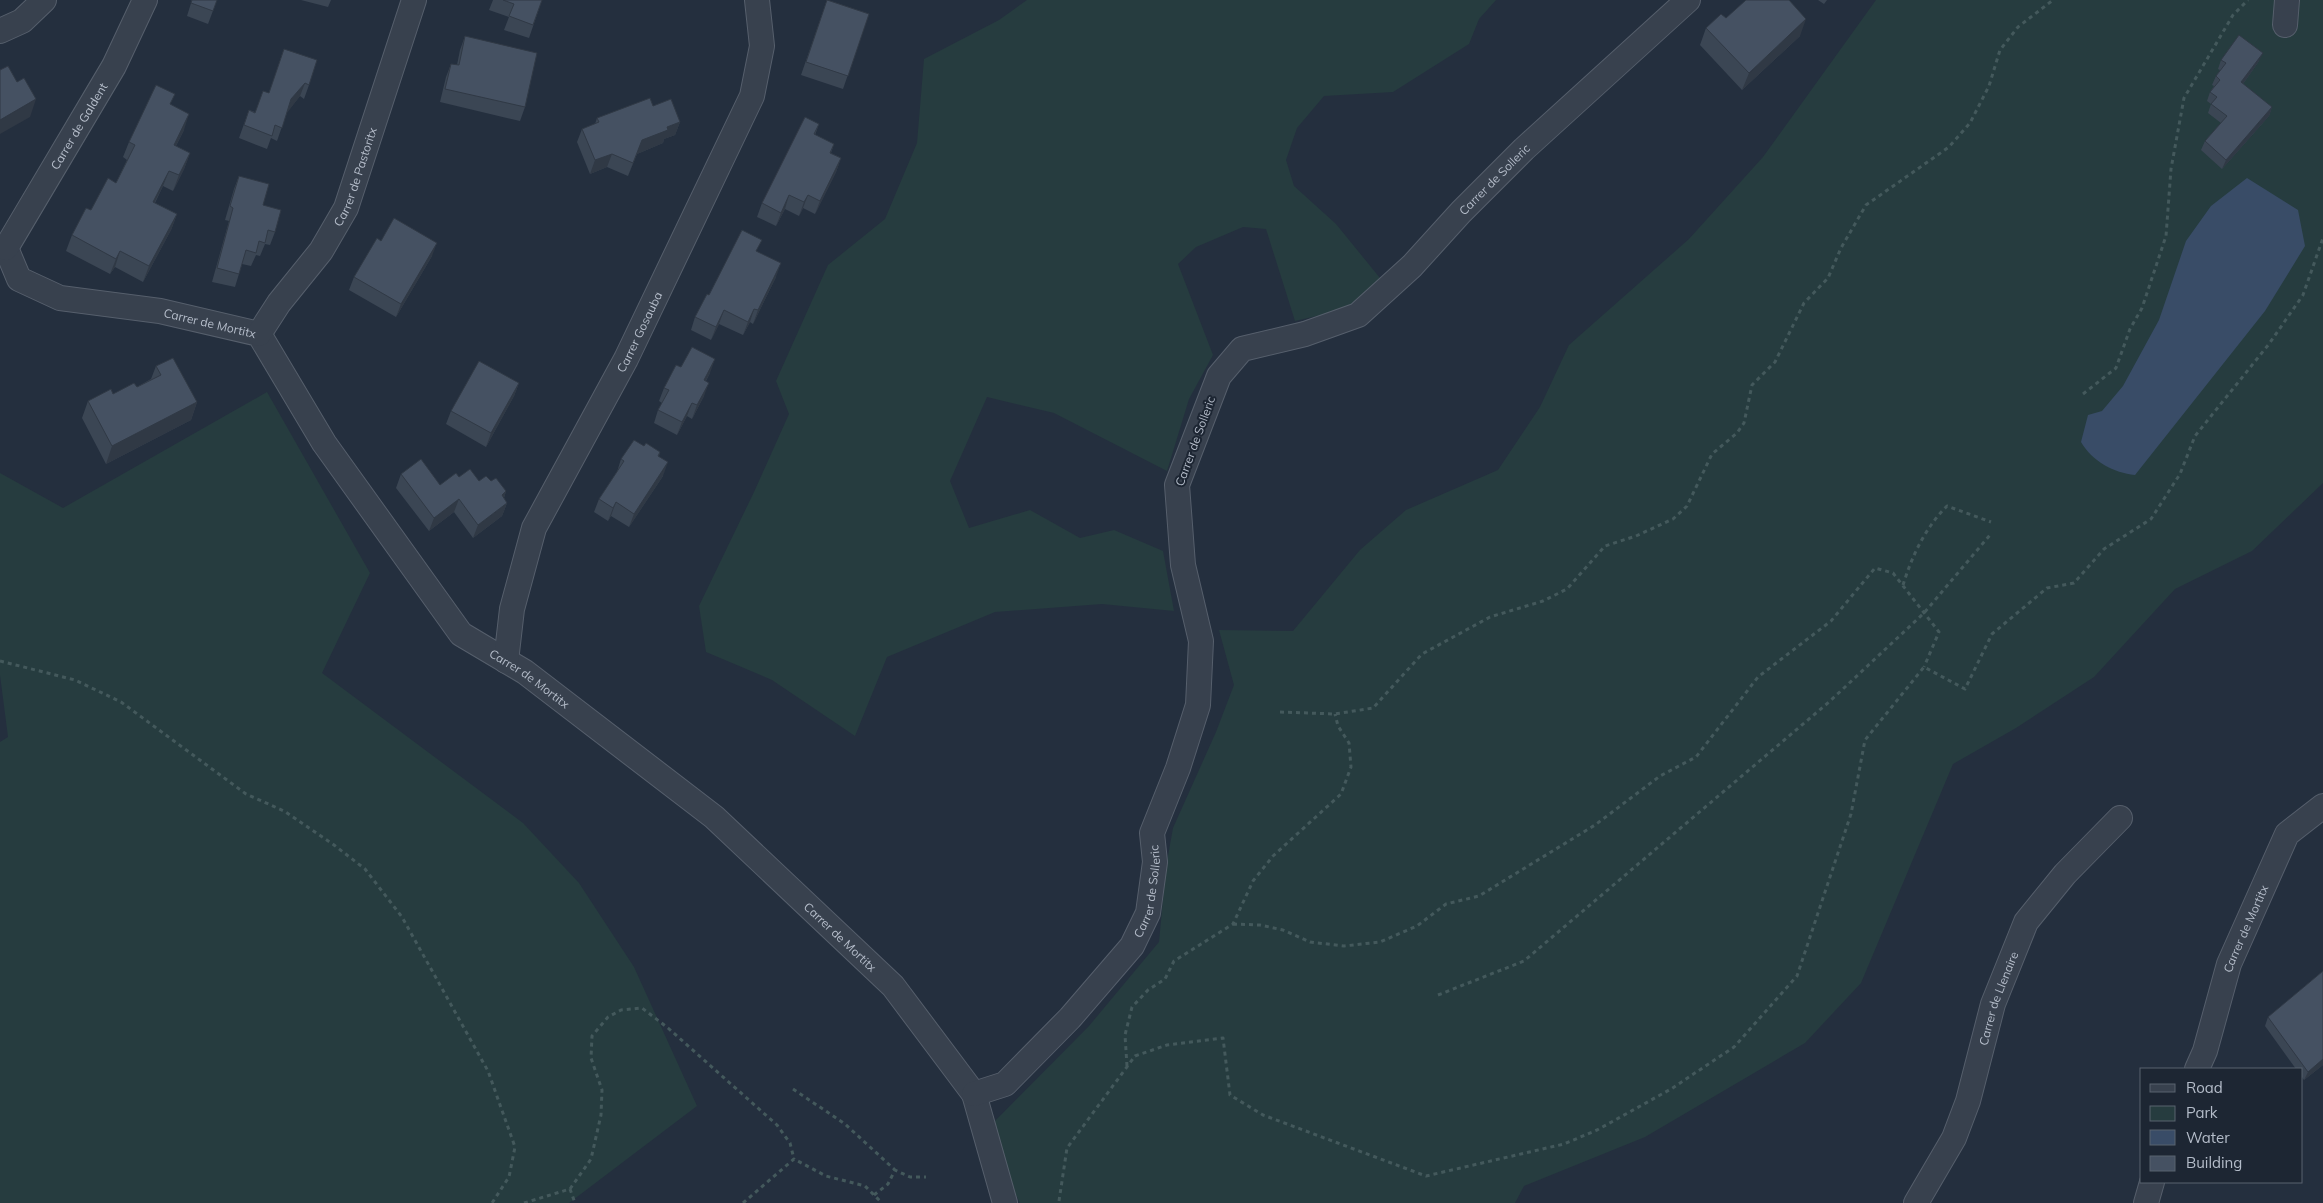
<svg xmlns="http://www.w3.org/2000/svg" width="2323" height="1203" viewBox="0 0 2323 1203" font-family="Mulish,sans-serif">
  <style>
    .green { fill: #263c3f }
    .water { fill: #394c67 }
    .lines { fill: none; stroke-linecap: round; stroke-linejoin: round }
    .minor-casing { stroke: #565f6c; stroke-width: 26 }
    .path { stroke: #44595c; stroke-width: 3; stroke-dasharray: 4 4; stroke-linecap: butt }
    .minor { stroke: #38414e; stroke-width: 24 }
    .wall { fill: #3b4654 }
    .shaded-wall { fill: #303945 }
    .building { fill: #455162; stroke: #303945 }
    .labels { text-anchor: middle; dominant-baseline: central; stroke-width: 4; stroke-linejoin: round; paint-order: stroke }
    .street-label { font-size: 12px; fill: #b4bcc9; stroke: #1d2633 }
  </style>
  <rect width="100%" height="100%" fill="#242f3e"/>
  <path class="green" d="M1027,0h469l-17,19 -10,25 -76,48 -69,4 -27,32 -11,32 8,26 42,38 44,54 -33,31 -52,12 -29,-92 -23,-2 -47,20 -18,17 35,91 -24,44 -22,72 -113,-58 -67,-16 -37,84 19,47 61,-18 50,28 34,-8 49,21 11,60 -72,-7 -107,8 -108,45 -32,79 -83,-56 -66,-28 -7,-46 55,-114 35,-78 -13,-33 52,-116 57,-46 32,-76 7,-84 75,-39z
    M1876,0h447v483l-71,68 -77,38 -81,88 -78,51 -63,36 -92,219 -56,60 -160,94 -121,49 -9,17h-495l-36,-71 105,-106 70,-84 7,-75 7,-39 43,-96 18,-47 -15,-55 74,1 67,-81 46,-40 92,-40 42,-63 29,-62 120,-106 74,-82z
    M267,392l103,181 -48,100 201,150 56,60 55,84 63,139 -128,97h-569v-461l8,-5 -8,-62v-202l63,35z"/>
  <path class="water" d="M2247,178l51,32 7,36 -40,65 -130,164c-21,-2 -43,-14 -54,-33l7,-27 14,-4 21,-25 36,-66 27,-79 25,-35z"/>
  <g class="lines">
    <defs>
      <g id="minor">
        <path d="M2285,25l2,-25"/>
        <path d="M0,31l22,-10 22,-21"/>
        <path id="s1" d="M6,248l13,31 41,19 100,13 99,23 65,109 137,191 64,38 189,145 179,169 81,108 31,109"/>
        <path id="s2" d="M6,248l108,-182 31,-66"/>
        <path id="s3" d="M259,334l20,-31 42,-52 25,-43 68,-208"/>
        <path id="s4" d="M506,661l6,-52 22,-81 92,-169 126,-263 10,-50 -5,-46"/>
        <path id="s5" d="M2197,1069l8,-18 24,-87 58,-130 36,-28"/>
        <path id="s6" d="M974,1094l31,-10 65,-66 62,-72 16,-33 7,-51 -3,-29 26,-65 20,-63 3,-64 -18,-76 -6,-80 42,-109 23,-27 63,-15 53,-19 54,-49 49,-54 63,-63 164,-149"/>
        <path id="s7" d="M1916,1203l38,-65 14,-37 25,-97 33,-82 39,-48 55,-56"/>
        <path d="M2146,1203l6,-21"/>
      </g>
    </defs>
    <use href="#minor" class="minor-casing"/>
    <path class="path" d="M2083,394l33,-26 14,-39 12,-21 24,-72 5,-67 13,-71 49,-83 15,-15
      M1903,585c9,-29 22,-57 44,-79l44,16
      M0,661l75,19 46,22 125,92 38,17 50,34 31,24 37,48 86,154 27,76 -6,30 -17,26
      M1280,712l55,2 38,-6 49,-54 68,-37 53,-16 24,-12 38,-43 31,-10 37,-17 14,-13 25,-52 25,-21 7,-10 8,-38 23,-23 29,-59 24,-25 13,-30 25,-43 83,-58 21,-24 19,-37 11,-36 18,-23 35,-27
      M1233,924l27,1 23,5 27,12 34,4 36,-4 37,-16 29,-22 33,-8 116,-71 65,-49 36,-19 62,-80 73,-56 44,-53 18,5 46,59 -15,35
      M1438,995l86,-34 305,-259 95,-89 66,-78
      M1127,1066l-2,-31 7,-28 16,-17 17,-11 9,-18 59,-37 20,-43 20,-25 68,-62 10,-27 -2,-24 -11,-17 -3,-12
      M793,1089l52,35 50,46
      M570,1189l21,-30 10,-44 1,-25 -11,-32 1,-22 16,-19 13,-7 21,-2 26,20 109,97 13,18 4,16
      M874,1195l14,-11 7,-14 15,7h16
      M1059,1201l8,-53 68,-92 32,-11 56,-7 7,57 33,20 163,61 138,-32 33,-14 74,-41 63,-42 63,-71 54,-162 14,-74 59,-73 41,22 27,-55 55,-46 27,-5 30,-34 47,-30 29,-45 15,-38 74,-92 34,-49 20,-57
      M524,1203l46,-14 5,14
      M743,1203l51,-44 32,17 39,10 17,17"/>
    <use href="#minor" class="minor"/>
  </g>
  <path class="wall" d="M192,0h25l-9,24 -21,-8z
    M301,0h30l-3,7z
    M493,0h49l-13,38 -25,-8 5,-13 -20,-7z
    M827,0l42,14 -26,75 -42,-14z
    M1818,0h9l-3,4z
    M1726,18l74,18 -58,54 -42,-45 6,-17z
    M465,36l60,71 -5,14 -80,-19 6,-25 5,-13 6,1 3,-15z
    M284,49l25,36 -5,14 -4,-3 -13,16 -10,29 -6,-3 -4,11 -28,-11 10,-28 6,2 14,-19z
    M2221,60l38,1 -16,23 29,23 -3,9 -47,53 -21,-19 4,-9 16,-18 -13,-10 3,-9 -4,-3 3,-9 4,-6 -2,-1 4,-9 4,-6 -2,-1z
    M171,105l13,25 -8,16 14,7 -6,16 -11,22 -10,-5 -8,17 22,11 -6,16 -28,52 -28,-15 -5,7 -44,-23 6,-16 19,-25 25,-27 11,-23 -4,-3 6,-15z
    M653,106l27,16 -5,13 -11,4 -1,4 -26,11 -9,22 -21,-9 -17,7 -13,-32 5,-13 13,-5 2,-6z
    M819,124l-4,11 19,9 -3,9 10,5 -5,14 -21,42 -12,-6 -4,8 -14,-7 -9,17 -19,-9 5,-14z
    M239,176l24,29 12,27 -5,13 -5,-1 -5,12 -4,-1 -5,11 -9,-2 -7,23 -23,-5 17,-61 -4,-1 9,-31z
    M381,241l51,15 -36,61 -47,-27 5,-13z
    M757,252l19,25 -23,47 -3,-2 -7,13 -24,-11 -8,16 -20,-10 4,-13 14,-22z
    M156,366l41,36 -6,18 -85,44 -24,-46 6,-17 49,-14 14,-8z
    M681,367l29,6 -4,8 -2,15 -12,23 -5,-3 -10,19 -23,-12 4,-13 4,-7 -3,-2 5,-13z
    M519,383l-5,13 -28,51 -40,-23 5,-13z
    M644,446l16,6 -1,4 4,20 -34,51 -18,-11 -3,5 -14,-9 5,-13 18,-27 4,-13z
    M401,474l39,11 19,-8 20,4h12l15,10 -2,7 3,5 -5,13 -29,22 -19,-26 -25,19 -33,-43z
    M2323,971v94l-19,15 -2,-3v-8h-6l-31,-43 3,-9z"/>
  <path class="shaded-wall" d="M1806,19l-6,17 -58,54 7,-17z
    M2263,53l-4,8 -21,30 3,-9z
    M305,83l-5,13 -13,17 4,-14z
    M36,99l-6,18 -30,17v-14z
    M2272,107l-3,9 -47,53 4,-9z
    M189,114l-5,16 -16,31 6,-16z
    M680,122l-5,13 -11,4 -1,4 -26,11 -9,22 14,-36 25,-13z
    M190,153l-6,16 -11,22 6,-16z
    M612,154l-5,13 -17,7 5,-14z
    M841,158l-5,14 -21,42 5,-13z
    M169,171l-6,15 -16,31 6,-15z
    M789,195l-4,14 -9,17 5,-13z
    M808,195l-5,13 -4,8 5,-14z
    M177,214l-6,16 -28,52 6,-16z
    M437,243l-5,13 -36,61 5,-13z
    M120,251l-5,16 -5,7 6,-15z
    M781,263l-5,14 -23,47 5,-14z
    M754,309l-4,13 -7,13 5,-13z
    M724,310l-5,14 -8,16 5,-13z
    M715,359l-5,14 -11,20 5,-13z
    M519,383l-5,13 -28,51 5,-14z
    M709,383l-5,13 -12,23 5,-14z
    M197,402l-6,18 -85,44 6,-18z
    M692,403l-5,13 -10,19 5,-13z
    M668,462l-5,14 -34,51 5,-13z
    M506,491l-4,14v-10z
    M459,499l-5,13 -25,19 5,-13z
    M616,502l-5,14 -3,5 5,-13z
    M507,503l-5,13 -29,22 5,-13z
    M2323,1059v6l-19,15 4,-8z"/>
  <path class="building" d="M192,0h25l-4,11 -22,-8z
    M503,0h39l-9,25 -24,-9 5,-12z
    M827,0l42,14 -21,62 -42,-14z
    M1746,0h43l17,19 -57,54 -43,-45 15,-14 5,4z
    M2239,35l24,18 -22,29 31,25 -46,53 -21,-19 22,-25 -16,-12 6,-7 -7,-5 10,-12 -4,-4 10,-13 -5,-3z
    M465,36l72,17 -12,54 -80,-18 6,-25 8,1z
    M284,49l33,11 -8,25 -4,-2 -14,16 -9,29 -7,-3 -3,11 -28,-11 5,-15 6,3 8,-22 6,2z
    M8,66l9,16 7,-4 12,21 -36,21v-50z
    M156,85l19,9 -5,10 19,10 -15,31 16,8 -11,22 -10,-4 -16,31 24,12 -28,52 -29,-15 -4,8 -44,-24 14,-27 5,2 17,-32 8,5 19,-38 -6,-3z
    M650,98l3,8 18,-7 9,23 -13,5 1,3 -26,10 -9,23 -21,-9 -17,6 -13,-31 17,-7 -2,-4z
    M805,117l14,7 -5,10 20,10 -4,9 11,5 -21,43 -12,-6 -4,7 -15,-7 -8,18 -19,-10z
    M239,176l30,8 -6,21 18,5 -6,22 -7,-2 -3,13 -6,-2 -3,12 -10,-3 -7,24 -22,-6 16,-60 -3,-2z
    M394,218l43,25 -36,61 -47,-27 23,-39 4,3z
    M742,230l20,10 -6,11 25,12 -23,47 -4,-1 -6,13 -24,-12 -8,17 -21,-10 12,-23 2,1z
    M692,347l23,12 -11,21 5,3 -12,22 -5,-2 -10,19 -24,-12 11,-20 -5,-2 12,-23 5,2z
    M173,358l24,44 -85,44 -24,-45 23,-12 2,5 21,-11 3,4 24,-12 -5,-9z
    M479,361l40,22 -28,50 -40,-22z
    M634,440l10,6 2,-3 14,9 -2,4 10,6 -34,52 -18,-12 -3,6 -14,-9 25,-38 -3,-2z
    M421,459l19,26 16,-12 3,4 11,-8 9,12 7,-5 5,5 5,-3 10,13 -4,4 5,8 -29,22 -19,-26 -25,19 -33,-44z
    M2323,971v88l-15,13 -40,-55z"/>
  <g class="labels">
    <g class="street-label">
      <text stroke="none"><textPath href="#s2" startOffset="142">Carrer de Galdent</textPath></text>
      <text stroke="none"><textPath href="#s3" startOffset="186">Carrer de Pastoritx</textPath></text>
      <text stroke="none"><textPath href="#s6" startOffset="1162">Carrer de Solleric</textPath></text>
      <text stroke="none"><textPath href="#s1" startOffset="231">Carrer de Mortitx</textPath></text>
      <text stroke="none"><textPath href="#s4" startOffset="359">Carrer Gosauba</textPath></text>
      <text transform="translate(1195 441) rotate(-70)">Carrer de Solleric</text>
      <text stroke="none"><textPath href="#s1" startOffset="725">Carrer de Mortitx</textPath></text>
      <text stroke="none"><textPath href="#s6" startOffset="278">Carrer de Solleric</textPath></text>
      <text stroke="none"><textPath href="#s5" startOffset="149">Carrer de Mortitx</textPath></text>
      <text stroke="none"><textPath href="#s1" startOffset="1130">Carrer de Mortitx</textPath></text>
      <text stroke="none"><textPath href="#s7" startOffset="222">Carrer de Llenaire</textPath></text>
    </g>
  </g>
  <rect x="2140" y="1068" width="162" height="115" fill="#1d2633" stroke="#59626f"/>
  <rect x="2150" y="1084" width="25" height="8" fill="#38414e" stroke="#59626f"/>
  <text x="2186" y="1093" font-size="15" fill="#b4bcc9">Road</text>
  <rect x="2150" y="1106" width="25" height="15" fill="#263c3f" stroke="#59626f"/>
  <text x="2186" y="1118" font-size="15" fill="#b4bcc9">Park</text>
  <rect x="2150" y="1130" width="25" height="15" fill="#394c67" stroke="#59626f"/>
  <text x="2186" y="1143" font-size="15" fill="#b4bcc9">Water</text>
  <rect x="2150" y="1156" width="25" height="15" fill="#455162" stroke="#59626f"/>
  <text x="2186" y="1168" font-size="15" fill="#b4bcc9">Building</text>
</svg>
